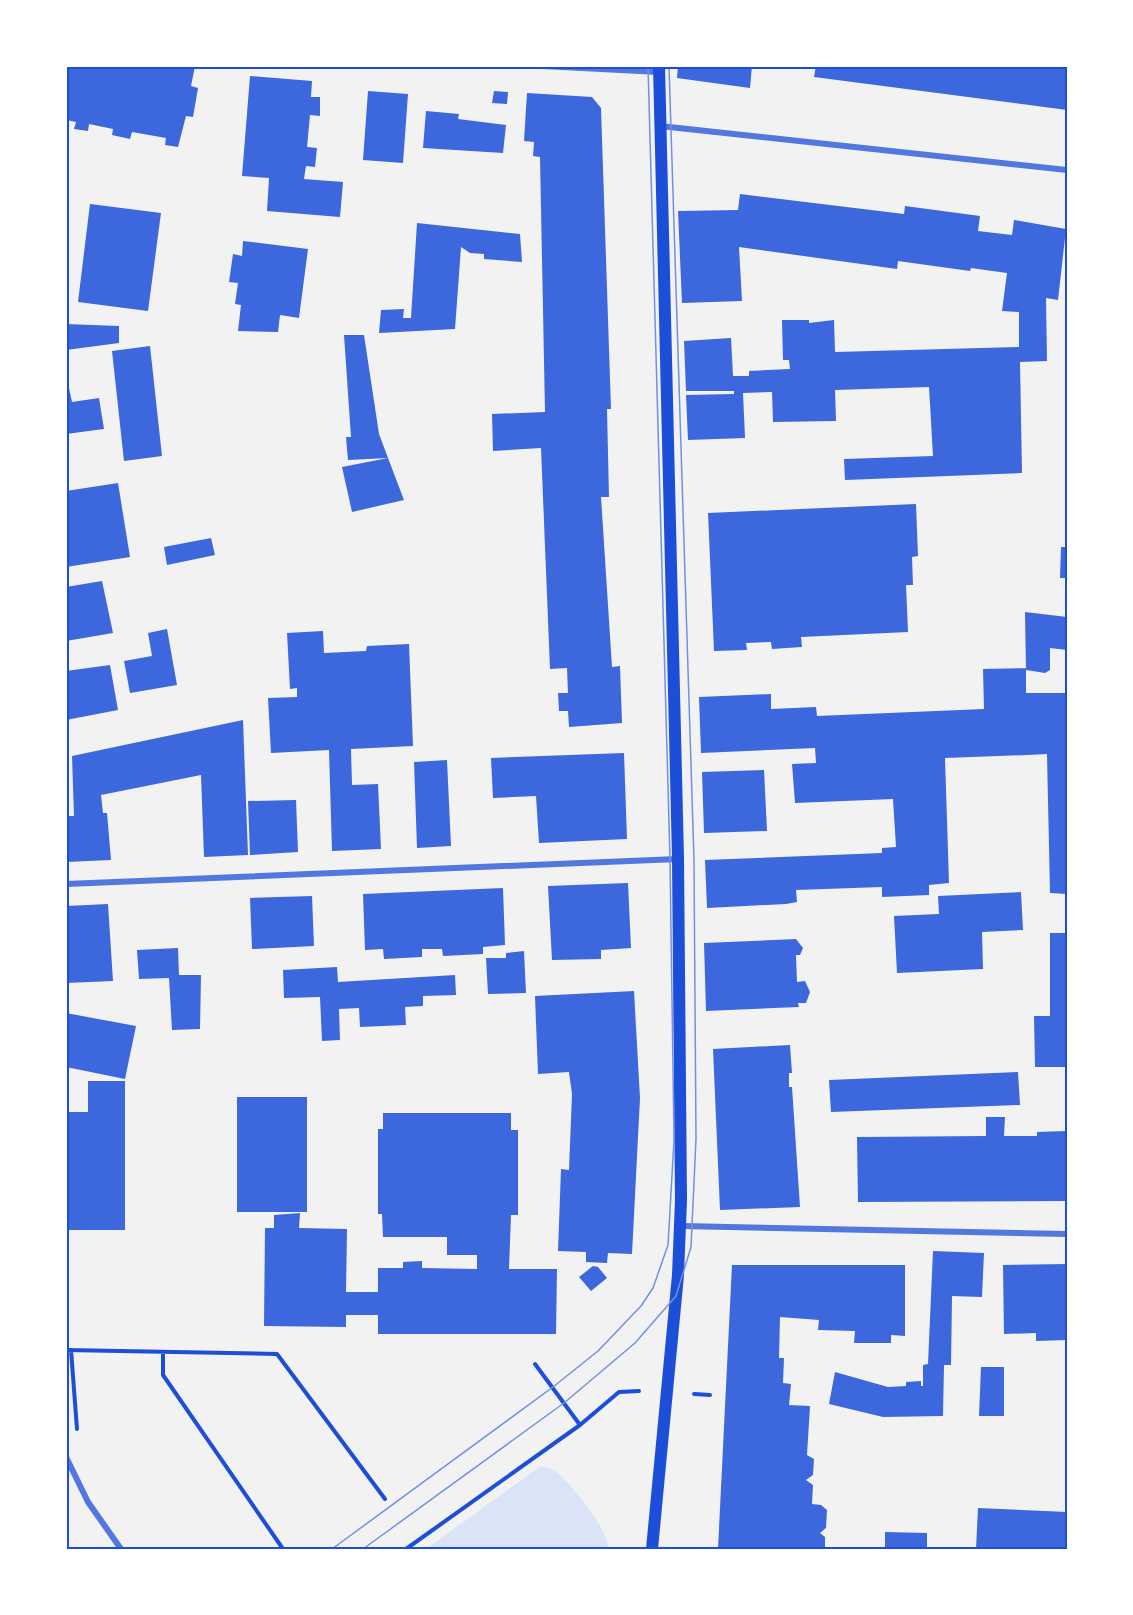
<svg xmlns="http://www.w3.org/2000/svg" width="1133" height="1615" viewBox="0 0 1133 1615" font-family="Montserrat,sans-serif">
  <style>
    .green { fill: #dbe4f7 }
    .building { fill: #3d67dc }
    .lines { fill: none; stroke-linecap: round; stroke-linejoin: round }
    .path { stroke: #1d4ed8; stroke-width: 4 }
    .minor { stroke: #5277de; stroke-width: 6 }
    .secondary { stroke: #1d4ed8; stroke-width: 12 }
    .tram { stroke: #7290e2; stroke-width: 1.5 }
    .neatline { fill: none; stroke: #1d4ed8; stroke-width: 2 }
  </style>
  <rect width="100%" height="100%" fill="#f2f2f2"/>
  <path class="green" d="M541,1466c6,2 13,3 18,8 13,12 51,57 49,75h-182z"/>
  <path class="building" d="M66,66h129l-4,20 7,2 -5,29 -7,-1 -8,31 -13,-2 1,-7 -34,-6 -2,7 -18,-4 1,-6 -24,-5 -1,7 -14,-2 2,-7 -10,-2z
    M678,66h74l-2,22 -73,-10z
    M816,66h251v44l-253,-33z
    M250,76l62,5 -1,16h9v19l-10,-1 -3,32 10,1 -2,19 -9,-1 -2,13 39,3 -3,35 -73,-6 2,-33 -27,-2z
    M368,91l40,3 -5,69 -40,-3z
    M494,91l14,1 -1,12 -15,-1z
    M527,93l65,4 9,11 10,301h-4l2,88h-8l11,170 8,-1 2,57 -53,4 -1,-16h-9l-1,-18h10l-1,-25 -17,1 -9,-221 -48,3 -1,-37 53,-2 -5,-255 -7,-1 1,-14 -10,-1z
    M426,111l33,3 -1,5 48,6 -3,28 -80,-5z
    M740,194l164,20 1,-8 75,10 -2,15 34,4 2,-15 52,9 -8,71 -12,-2 1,63 -27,1 2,111 -177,7 -1,-21 89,-3 -4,-69 -94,3 1,31 -63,1 -1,-30 -29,1 2,45 -57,2 -2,-45 48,-1v-3h-48l-2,-50 47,-3 2,38h16v-5l41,-2 -1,-9h-6l-1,-40h27v3l25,-3 1,32 184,-5v-35l-17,-1 5,-38 -36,-5 -1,3 -72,-10 -1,8 -158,-22 3,54 -60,2 -4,-92 60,-1z
    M90,204l71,9 -13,98 -70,-9z
    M417,223l103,11 2,28 -38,-3v-5l-14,-1 -9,-6 -6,82 -76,4 2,-23 23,-1 -1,9h8z
    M243,241l65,8 -9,69 -19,-3 -2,17 -40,-1 3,-26 -6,-1 3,-21 -9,-1 4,-28 9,2z
    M66,324l53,2v17l-53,7z
    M344,335h20l15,99 9,24 -40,2 -2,-23h5z
    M150,346l12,110 -38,5 -12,-110z
    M69,388l3,14 27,-4 5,31 -38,5v-45z
    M388,458l16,42 -52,12 -10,-45z
    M118,483l12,74 -64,10v-76z
    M916,504l2,52 -6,1 1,28h-7l2,47 -107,5 1,10 -30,2 -1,-7 -25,1 1,7 -33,1 -6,-138z
    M211,538l4,17 -48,10 -3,-18z
    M1061,547h6v31h-7z
    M102,581l11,52 -47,8v-54z
    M1025,612l42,5v33l-17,-2v22l-5,3 -19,-3z
    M167,629l10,56 -47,8 -6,-32 28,-5 -4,-23z
    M323,631l1,22 42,-2 1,-5 42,-2 4,102 -62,3 1,36 26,-1 3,65 -49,2 -3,-101 -58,3 -3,-55 29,-1v-9l-7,1 -3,-56z
    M110,665l8,45 -52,10v-49z
    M1026,668v25h41v201l-17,-1 -3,-139 -19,1 -83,3 4,125 -20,2v10l-47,2v-10l-86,3 1,12 -11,2 -79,4 -2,-48 177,-7v-5l14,-1 -3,-48 -98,4 -3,-39 24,-1 -1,-15 -114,5 -2,-56 72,-3v15l45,-2 1,9 167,-7 -1,-40z
    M243,720l5,135 -44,2 -3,-82 -100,20 2,18h4l4,47 -45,2v-46h8l-2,-60z
    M624,753l3,86 -88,4 -3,-47 -43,2 -2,-40z
    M447,760l4,86 -34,2 -3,-86z
    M764,770l3,61 -63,2 -2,-61z
    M296,800l2,52 -48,3 -2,-54z
    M628,883l3,65 -30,2v9l-49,1 -4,-74z
    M503,888l2,57 -22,2v7l-40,2 -1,-7h-20v8l-38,2 -1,-10 -18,1 -2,-56z
    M1021,892l2,38 -41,2 1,37 -86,4 -3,-57 45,-2 -1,-18z
    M312,896l2,50 -62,3 -2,-51z
    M108,904l5,77 -47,2v-77z
    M1050,933h17v134h-32l-1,-51h16z
    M796,939l7,9 -3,7h-4l1,27 8,-1 5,11 -4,11h-8l1,4 -93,4 -2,-68z
    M178,948l1,27h22l-1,54 -28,1 -3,-52 -30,1 -2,-29z
    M524,951l2,42 -38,1 -2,-36h20v-5z
    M337,967l1,15 117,-7 1,20 -33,1v10l-18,1 1,18 -46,2 -1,-19 -20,1 1,31 -18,1 -2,-44 -36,1 -1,-28z
    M634,991l6,107 -8,156 -24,-1 -1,10 -21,-1v-10l-28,-1 3,-82 8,1 3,-76 -3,-22 -31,2 -3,-78z
    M66,1013l70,13 -11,53 -59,-12z
    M790,1045l2,28h-3v14h3l8,120 -80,3 -7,-161z
    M1018,1072l2,33 -189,7 -2,-32z
    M88,1081h37v149h-59v-118h22z
    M237,1097h70v115h-70z
    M383,1113h128v17h7v85h-7l-2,54h48l-1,65h-178v-19h-32v12l-82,-1 1,-98h9v-13l26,-2 -1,15 48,1 -1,63h32v-24h25v-6l19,-1v7l55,1v-14h-30v-18h-64l-1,-23h-4v-85h5z
    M986,1117h19l-1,19h33v-4l30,-1v70l-209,1 -1,-65 129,-1z
    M933,1251l51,2 -2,44 -30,-1 -1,69h-7l-1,51 -60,1 -54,-13 6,-32 53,15 18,-1v-4l15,-1v5h2v-21l5,-1z
    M1067,1264v76l-31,1v-8l-32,1 -1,-69z
    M732,1265h173v71l-14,-1v8h-37l1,-12 -37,-1 1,-10 -39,-3 -1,41h5l-1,25 8,1 -2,21 21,1 -3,49 7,4 -1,16 -7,5 7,5 -1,19 9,1 6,5 -1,18 -6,5 5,4v12h-107z
    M593,1266l5,1 9,11 -16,13 -12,-14z
    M981,1367h23v49h-25z
    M978,1508l89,4v37h-91z
    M885,1532l42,1v16h-42z"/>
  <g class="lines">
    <path class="path" d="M66,1350l211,4 108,145
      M71,1350l6,79
      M163,1352v23l120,174
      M535,1364l45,61 39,-33 20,-1
      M694,1394l16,1
      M406,1549l174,-124"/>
    <path class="minor" d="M543,66l116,6
      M660,126l407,44
      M66,884l612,-25
      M681,1226l386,8
      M66,1457l22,45 33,47"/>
    <path class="secondary" d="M652,1549l26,-274 3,-75 -3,-342 -19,-792"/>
    <path class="tram" d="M332,1549l221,-162 45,-36 43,-45 12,-18 15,-43 6,-105 -4,-281 -22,-793
      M363,1549l201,-146 71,-60 41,-47 15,-49 5,-108 -2,-279 -25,-794"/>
  </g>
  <rect width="1133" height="1615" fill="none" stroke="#ffffff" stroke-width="135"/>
  <rect x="68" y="68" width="998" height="1480" class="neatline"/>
</svg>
